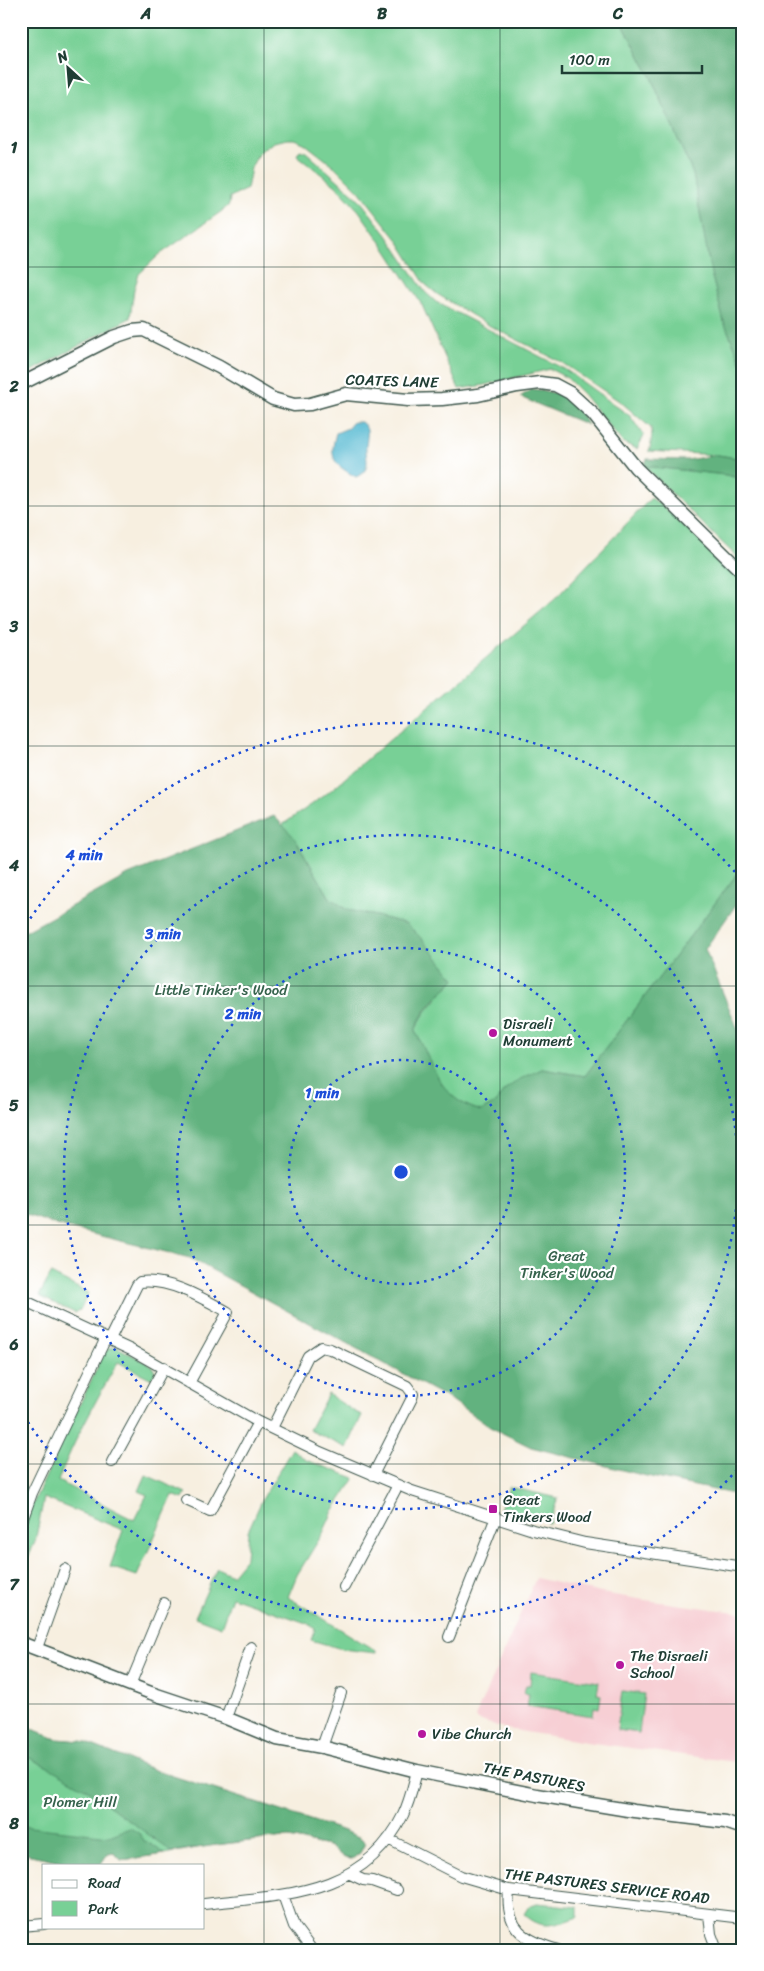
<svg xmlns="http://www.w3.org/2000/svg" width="764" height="1971" viewBox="0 0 764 1971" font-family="Sriracha,sans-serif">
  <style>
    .built { fill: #f7cfd4 }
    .green { fill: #78d096; stroke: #4c8665 }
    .forest { fill: #62b27f; stroke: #40785a }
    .water { fill: #54b9d2; stroke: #3a7b83 }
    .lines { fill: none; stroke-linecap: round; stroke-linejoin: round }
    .minor-casing { stroke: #3f584e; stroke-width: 12 }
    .tertiary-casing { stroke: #3f584e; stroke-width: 15 }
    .minor { stroke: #fff; stroke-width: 10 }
    .tertiary { stroke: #fff; stroke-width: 12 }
    .grid { fill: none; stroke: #1f3d34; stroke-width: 1; stroke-opacity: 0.55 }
    .ring { fill: none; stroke: #1d4ed8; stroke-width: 2.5; stroke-dasharray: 2.5 5 }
    .poi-dot { fill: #b5179e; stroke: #fff; stroke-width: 2 }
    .labels { text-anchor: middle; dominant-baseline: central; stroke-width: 4.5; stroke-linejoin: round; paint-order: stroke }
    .street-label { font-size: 15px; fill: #1f3d34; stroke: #fff }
    .park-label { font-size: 15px; fill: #35624c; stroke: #fff }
    .poi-label { font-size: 15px; fill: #1f3d34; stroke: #fff; text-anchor: start }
    .centre { fill: #1d4ed8; stroke: #fff; stroke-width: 2.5 }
    .ring-label { font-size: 15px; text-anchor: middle; font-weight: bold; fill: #1d4ed8; stroke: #fff; stroke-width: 4.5; stroke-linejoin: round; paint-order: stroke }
    .neatline { fill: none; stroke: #1f3d34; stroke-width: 2 }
    .grid-label { font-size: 16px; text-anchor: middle; font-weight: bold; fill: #1f3d34 }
  </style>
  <rect width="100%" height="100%" fill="#fff"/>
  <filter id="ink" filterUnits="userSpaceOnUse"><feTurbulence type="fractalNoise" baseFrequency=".02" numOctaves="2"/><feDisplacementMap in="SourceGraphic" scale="10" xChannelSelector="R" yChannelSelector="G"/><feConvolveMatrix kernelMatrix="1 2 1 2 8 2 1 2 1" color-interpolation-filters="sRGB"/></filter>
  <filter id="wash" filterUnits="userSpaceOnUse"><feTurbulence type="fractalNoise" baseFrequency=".0096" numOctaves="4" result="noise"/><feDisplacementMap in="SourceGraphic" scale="20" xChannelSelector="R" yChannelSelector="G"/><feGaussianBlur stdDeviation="1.12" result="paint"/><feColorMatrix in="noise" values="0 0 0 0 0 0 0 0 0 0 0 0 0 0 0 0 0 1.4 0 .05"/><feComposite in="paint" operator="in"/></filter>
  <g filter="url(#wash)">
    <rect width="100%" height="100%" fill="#f7efe0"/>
    <path class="built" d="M536,1578l65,15 44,7 98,13v150l-157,-21 -79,-13 -29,-9 -3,-3z"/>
    <path class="green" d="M21,21h600l29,54 43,99 18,99 13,49 19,44v93l-25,-4 -70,-4 2,-2 2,-14 -1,-7 -29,-25 -61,-41 -71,-36 -53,-32 -12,-10 -28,-45 -37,-47 -25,-25 -31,-24 -10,-4h-6l-14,3 -11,7 -6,7 -6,12 -4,21 -17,8 -1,8 -7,6 -63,44 -20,19 -5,15 -4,29 -109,59z
      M300,150l6,2 53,47 28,36 38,57 11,10 130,68 64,46 14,20 -7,13 -15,-7 -38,-47 -17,-17 -17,-9 -65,16 -26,4 -37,-84 -35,-54 -28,-40 -23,-25 -39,-31z
      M644,466l82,9 17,4v84z
      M651,498l13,9 79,74v285l-158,210 -43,-7 -38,22 -9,12 -14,8 -11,-4 -17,-9 -12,-12 -26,-55c8,-20 27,-38 40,-52l-34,-41 -14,-14 -31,-8 -29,-6 -17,-12 -36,-61 -12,-12 42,-29 230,-196z
      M51,1274l37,19 -7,16 -6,4 -34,-16 -1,-3z
      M117,1347l36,19 2,7 -3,6 -34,-17c-22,38 -44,78 -60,119l76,39 13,-25 -8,-4 7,-16 40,18 -3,6 -10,-4 -36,81 -27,-9 13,-37 -79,-32 -9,44 -14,31v-40l7,-19 77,-163 6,-3z
      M328,1394l27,18 7,3 -15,33 -38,-18z
      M292,1449l14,11 49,18 -22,33 -10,22 -26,42 -9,22 88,54v2l-34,-4 -31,-9 4,-11 -6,-5 -77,-27 -11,30 -26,-10 22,-49 15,7 14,-17 2,-27 15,-33z
      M509,1487l49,11 -9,26 -9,-6 -40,-9z
      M531,1672l68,10 -2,12 4,1 -2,13 -5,-1 -1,9 -66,-10 2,-12 -5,-1 2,-8h4z
      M622,1691l22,3 -5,39 -22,-3z
      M21,1724l35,15 26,2 72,29 187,60 20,8 4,5 -5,10 -8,6 -7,-1 -16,-12 -45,-9 -77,9 -42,8 -44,6 -7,-8 -6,1 -8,12h-20l-54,-11 -5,1z
      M537,1903l41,4v10c-22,7 -35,15 -54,-3l5,-8z"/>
    <path class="forest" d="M621,21h120l2,6v339l-19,-44 -13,-49 -18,-99 -43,-99z
      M532,389c32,4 41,9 56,36l-68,-28z
      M718,455l25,4v20l-17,-4 -82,-9 3,-7 40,1z
      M274,816l20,21 36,61 17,12 29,6 31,8 14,14 34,41c-15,15 -33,31 -40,52 20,35 22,67 66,80l14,-8 9,-12 14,-11 24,-11 43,7 158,-210v29l-38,54 38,93v454l-101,-21 -111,-28 -41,-20 -37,-26 -263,-143 -130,-32 -39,-13v-279l107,-59z
      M21,1724l35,15 26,2 72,29 187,60 20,8 4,5 -5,10 -8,6 -7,-1 -16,-12 -45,-9 -47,5 -67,10 -2,-3 -83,-61 -39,-22 -25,-12z
      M21,1826l88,10 21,-8 10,6 5,8 7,3 13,9 -44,6 -7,-8 -6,1 -8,12h-20l-54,-11 -5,1z"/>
    <path class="water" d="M353,422h8c11,8 4,17 5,29 1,11 4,20 -10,26 -23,-13 -27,-18 -20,-44l12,-5z"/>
  </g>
  <g filter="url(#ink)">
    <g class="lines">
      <defs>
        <path id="minor" d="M21,1299l110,51 127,72 60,29 94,40 121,39 52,13 158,24
          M110,1340l27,-55 3,-3c29,-4 64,17 88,30l-39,71
          M272,1428l36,-72 13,-9 9,2 77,37 6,8 -1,4 -39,77
          M112,1462l52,-95
          M186,1500l24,11 48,-89
          M21,1524l11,-31 74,-155
          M344,1587l54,-102
          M449,1637l47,-120
          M37,1648l28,-79
          M130,1685l34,-82
          M226,1718l25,-71
          M322,1747l19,-54
          M388,1839l73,37 48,14 234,28
          M350,1874l13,6 9,1 25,9
          M509,1890c-4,39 15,50 49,60
          M283,1895l11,31 18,24
          M204,1904c77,-9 160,-8 199,-89 7,-14 10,-29 14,-44
          M709,1914l2,20 6,16
          M21,1926l23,-2"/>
        <path id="tertiary" d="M21,384l93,-47 18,-6 12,-1 75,37 54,32 21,6 16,-1 36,-10 62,6 34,-1 36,-4 39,-9 23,-3 15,2 15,8 23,21 43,54 107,105
          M21,1643l130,50 75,25 51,21 45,8 95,24 120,24 97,16 91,11 18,6"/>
      </defs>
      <use href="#minor" class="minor-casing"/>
      <use href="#tertiary" class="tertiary-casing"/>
      <use href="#minor" class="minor"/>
      <use href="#tertiary" class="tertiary"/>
    </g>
  </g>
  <path class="grid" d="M264,21v1929M500,21v1929M21,267h722M21,506h722M21,746h722M21,986h722M21,1225h722M21,1464h722M21,1704h722"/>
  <g class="ring">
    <circle cx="401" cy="1172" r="112"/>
    <circle cx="401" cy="1172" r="224"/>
    <circle cx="401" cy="1172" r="337"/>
    <path d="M742 1464A449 449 0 0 1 22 1413M22 931A449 449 0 0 1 742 880"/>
  </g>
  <g class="poi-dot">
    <circle cx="493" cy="1033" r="5"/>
    <rect x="488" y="1504" width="10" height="10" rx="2.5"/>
    <circle cx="620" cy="1665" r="5"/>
    <circle cx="422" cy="1734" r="5"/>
  </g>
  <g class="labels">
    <g class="street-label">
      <text transform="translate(392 381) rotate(2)">COATES LANE</text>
      <text transform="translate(534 1777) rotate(11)">THE PASTURES</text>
      <text transform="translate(607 1886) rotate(7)">THE PASTURES SERVICE ROAD</text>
    </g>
    <g class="park-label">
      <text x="221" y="990">Little Tinker's Wood</text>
      <text x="567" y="1256">Great<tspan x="567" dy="17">Tinker's Wood</tspan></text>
      <text x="80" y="1802">Plomer Hill</text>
    </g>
    <g class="poi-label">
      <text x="503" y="1024">Disraeli<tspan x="503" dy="17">Monument</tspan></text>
      <text x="503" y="1500">Great<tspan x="503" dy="17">Tinkers Wood</tspan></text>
      <text x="630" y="1656">The Disraeli<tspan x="630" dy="17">School</tspan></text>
      <text x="432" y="1734">Vibe Church</text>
    </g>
  </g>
  <circle cx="401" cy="1172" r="8" class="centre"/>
  <g class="ring-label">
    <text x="84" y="860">4 min</text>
    <text x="163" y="939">3 min</text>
    <text x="243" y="1019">2 min</text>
    <text x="322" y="1098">1 min</text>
  </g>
  <rect width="764" height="1971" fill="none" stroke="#fff" stroke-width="55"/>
  <rect x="42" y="1864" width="162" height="65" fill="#ffffff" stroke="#a5b1ae"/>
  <rect x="52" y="1880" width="25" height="8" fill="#ffffff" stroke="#a5b1ae"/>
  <text x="88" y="1888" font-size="15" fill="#1f3d34">Road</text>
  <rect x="52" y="1901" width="25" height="15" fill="#78d096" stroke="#a5b1ae"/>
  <text x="88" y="1914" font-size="15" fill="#1f3d34">Park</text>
  <g transform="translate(68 68) rotate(334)" stroke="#ffffff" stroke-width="4" paint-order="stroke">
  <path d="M0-4L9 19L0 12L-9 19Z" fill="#1f3d34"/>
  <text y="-8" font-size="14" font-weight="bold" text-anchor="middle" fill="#1f3d34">N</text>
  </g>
  <path d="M562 65v8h140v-8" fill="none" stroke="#1f3d34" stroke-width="2.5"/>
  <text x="569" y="65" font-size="15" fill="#1f3d34" stroke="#ffffff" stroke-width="4" paint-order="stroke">100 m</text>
  <rect x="28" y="28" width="708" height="1916" class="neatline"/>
  <g class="grid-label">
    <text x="146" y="19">A</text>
    <text x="382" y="19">B</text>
    <text x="618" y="19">C</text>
    <text x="14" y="153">1</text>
    <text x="14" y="392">2</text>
    <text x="14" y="632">3</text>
    <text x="14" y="871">4</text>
    <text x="14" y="1111">5</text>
    <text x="14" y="1350">6</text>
    <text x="14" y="1590">7</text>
    <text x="14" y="1829">8</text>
  </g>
</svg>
